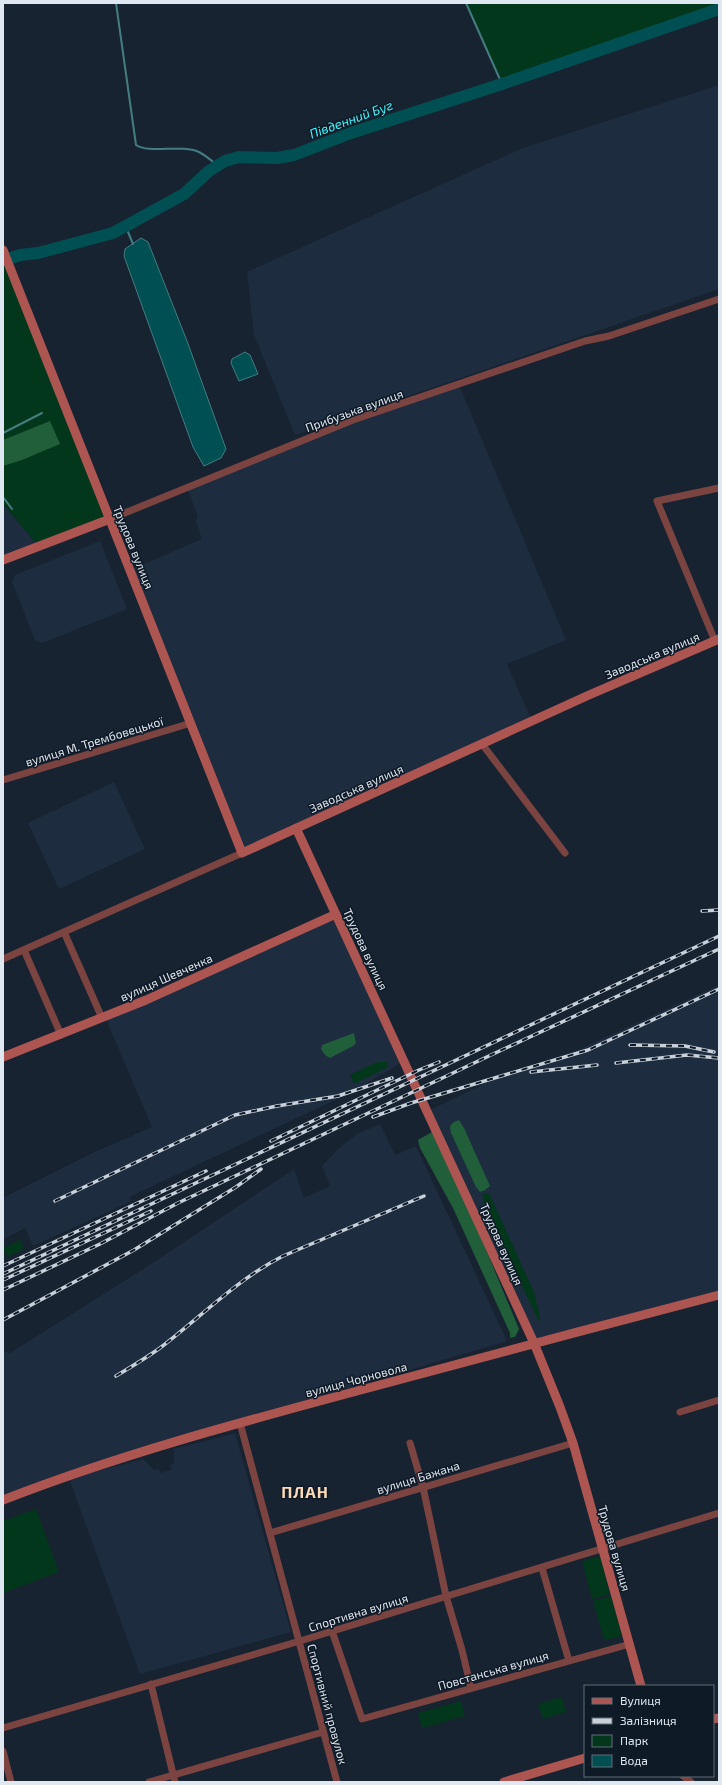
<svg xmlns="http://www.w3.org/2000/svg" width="722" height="1785" viewBox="0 0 722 1785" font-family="'Exo 2',sans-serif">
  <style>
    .built { fill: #1e2c40 }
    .green { fill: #03371c }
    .forest { fill: #205f3a }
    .water { fill: #004f52; stroke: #437d81 }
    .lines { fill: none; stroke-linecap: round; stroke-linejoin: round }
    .stream { stroke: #437d81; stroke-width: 2 }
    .river { stroke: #004f52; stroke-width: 12 }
    .street { stroke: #7b4441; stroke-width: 7 }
    .secondary { stroke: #ad5551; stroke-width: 9 }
    .rail-casing { stroke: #c8d0da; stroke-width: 3.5 }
    .rail { stroke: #0f1a27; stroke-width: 2; stroke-dasharray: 6; stroke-linecap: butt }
    .labels { text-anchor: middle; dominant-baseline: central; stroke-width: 3; stroke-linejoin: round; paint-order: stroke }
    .street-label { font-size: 12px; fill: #dfe7f0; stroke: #0f1a27 }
    .water-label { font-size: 13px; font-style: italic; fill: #3ff7fe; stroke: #0f1a27 }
    .district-label { font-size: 16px; font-weight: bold; letter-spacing: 1px; fill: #fed9b8; stroke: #0f1a27 }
  </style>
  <rect width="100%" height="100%" fill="#182331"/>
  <path class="built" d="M719,85v204l-424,146 -41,-100 -7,-63 276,-124z
    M459,385l107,255 -59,24 25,57 -290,132 -112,-283 72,-31 -6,-17 2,-5 -11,-29 111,-45z
    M3,504l34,40 -34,12z
    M100,541l27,68 -85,34 -7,-3 -23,-58 3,-7z
    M114,782l31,67 -86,40 -31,-66z
    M334,918l67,145 -49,29 -223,105 1,5 -97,44 -8,-18 -22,11v-41l94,-47 55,-24 -46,-108z
    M719,985v307l-183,47 -106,-229 64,-31 82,-28z
    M380,1124l15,31 21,-9 91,195 -450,134 -54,20v-144l7,2 135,-85 149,-99 10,29 26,-12 -8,-20 17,-18 18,-14z
    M235,1433l56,199 -151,42 -70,-193 24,-9 49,-13 11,11 5,-1 1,4 11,-3 -1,-5 4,-2v-14z"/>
  <path class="green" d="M466,3h253v6l-217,75z
    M3,258l104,260 -70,26 -34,-40z
    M377,1062h10l1,5 -34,17 -4,-9z
    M486,1193l4,2 44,97 7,29 -3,-1 -52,-110 -4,-15z
    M20,1240l4,9 -17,8 -4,-9z
    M36,1509l23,63 -56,21v-72z
    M600,1556l10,38 -18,5 -10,-38z
    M611,1596l11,40 -18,4 -11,-39z
    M562,1697l4,15 -23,7 -5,-15z
    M461,1701l4,15 -43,12 -4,-15z"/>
  <path class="forest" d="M50,421l10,23 -38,16 -19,6v-26z
    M354,1033l2,10 -3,3 -23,12 -5,-3 -4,-6 1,-4z
    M459,1120l5,8 26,58 -5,4 -5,2 -4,-5 -25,-54 -1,-7 4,-4z
    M432,1132l47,101 40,96 -4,8 -5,1v-5l-57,-125 -33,-60 -2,-8z"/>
  <path class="water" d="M141,238l7,4 39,99 39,108 -5,9 -17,8 -11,-19 -69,-191 1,-7z
    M245,352l5,3 8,19 -19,7 -8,-18 1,-4z"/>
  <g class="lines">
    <path class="stream" d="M116,3l20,142c13,9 45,-1 63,7 6,3 13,9 18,13
      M466,3l36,81
      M126,227l7,17
      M3,433l39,-20
      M3,497l9,12"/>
    <path class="river" d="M3,261l17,-6 18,-2 75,-20 71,-39 25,-23 16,-10 14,-4 38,1 17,-3 57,-22 151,-49 217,-75"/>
    <path class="street" d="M110,519l243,-99 232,-79 24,-5 110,-37
      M715,641l-58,-140 62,-13
      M482,744l83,109
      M3,780l188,-57
      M64,932l38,86
      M24,950l37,85
      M3,959l239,-106
      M680,1412l39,-12
      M240,1423l97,359
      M410,1443l13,44 23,109 16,54 9,38
      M270,1533l303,-90
      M542,1568l27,93
      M332,1631l30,88 268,-75
      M151,1684l24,98
      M3,1728l297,-87 419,-128
      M3,1751l8,31
      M683,1776l8,6
      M149,1782l174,-50"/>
    <path class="secondary" d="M3,250l239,603 347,-158 130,-56
      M3,560l107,-41
      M296,828l238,515 26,64 13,36 68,243
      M3,1057l143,-57 190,-86
      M3,1500c115,-45 235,-77 354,-109 121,-32 241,-65 362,-96
      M713,1719l6,-1
      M504,1782l81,-24"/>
    <defs>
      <path id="rail" d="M702,911l17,-1
        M630,1045l55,1 29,6
        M616,1063l71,-8 32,3
        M531,1072l66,-7
        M373,1117l38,-14 177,-53 131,-61
        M271,1141l148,-71 20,-8
        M55,1201l180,-86 42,-9 61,-10 54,-18
        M3,1266l203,-95
        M3,1274l716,-338
        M3,1280l148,-69
        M3,1290l97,-46 78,-41 313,-148 228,-106
        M3,1320l131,-70 102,-63 25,-18
        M116,1376c15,-9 30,-18 44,-28 41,-31 76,-68 123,-92l141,-60"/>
    </defs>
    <use href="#rail" class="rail-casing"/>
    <use href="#rail" class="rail"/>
  </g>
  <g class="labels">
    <g class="street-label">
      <text transform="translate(354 410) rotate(-20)">Прибузька вулиця</text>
      <text transform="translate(134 547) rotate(68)">Трудова вулиця</text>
      <text transform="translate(652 655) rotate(-23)">Заводська вулиця</text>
      <text transform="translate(94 741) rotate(-17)">вулиця М. Трембовецької</text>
      <text transform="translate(356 788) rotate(-24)">Заводська вулиця</text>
      <text transform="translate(366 949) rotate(65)">Трудова вулиця</text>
      <text transform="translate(166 977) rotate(-24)">вулиця Шевченка</text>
      <text transform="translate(502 1244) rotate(66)">Трудова вулиця</text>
      <text transform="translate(356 1379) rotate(-15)">вулиця Чорновола</text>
      <text transform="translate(418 1477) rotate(-17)">вулиця Бажана</text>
      <text transform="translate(615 1548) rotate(74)">Трудова вулиця</text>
      <text transform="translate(358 1612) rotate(-17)">Спортивна вулиця</text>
      <text transform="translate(493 1670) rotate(-16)">Повстанська вулиця</text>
      <text transform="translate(328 1704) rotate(75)">Спортивний провулок</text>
    </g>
    <g class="water-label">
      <text transform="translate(351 119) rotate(-20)">Південний Буг</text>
    </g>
    <g class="district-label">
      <text x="305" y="1491">ПЛАН</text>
    </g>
  </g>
  <rect width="722" height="1785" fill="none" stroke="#dfe7f0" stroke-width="8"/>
  <rect x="584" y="1685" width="130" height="92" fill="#0f1a27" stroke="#626c77"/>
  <rect x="592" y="1698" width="20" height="6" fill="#ad5551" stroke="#626c77"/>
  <text x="620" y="1705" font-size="12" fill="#dfe7f0">Вулиця</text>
  <rect x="592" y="1718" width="20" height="6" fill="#c8d0da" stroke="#626c77"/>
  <text x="620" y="1725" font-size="12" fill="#dfe7f0">Залізниця</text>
  <rect x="592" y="1735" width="20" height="12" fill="#03371c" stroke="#626c77"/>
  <text x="620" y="1745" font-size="12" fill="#dfe7f0">Парк</text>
  <rect x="592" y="1755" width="20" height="12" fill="#004f52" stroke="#626c77"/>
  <text x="620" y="1765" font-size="12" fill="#dfe7f0">Вода</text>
</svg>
